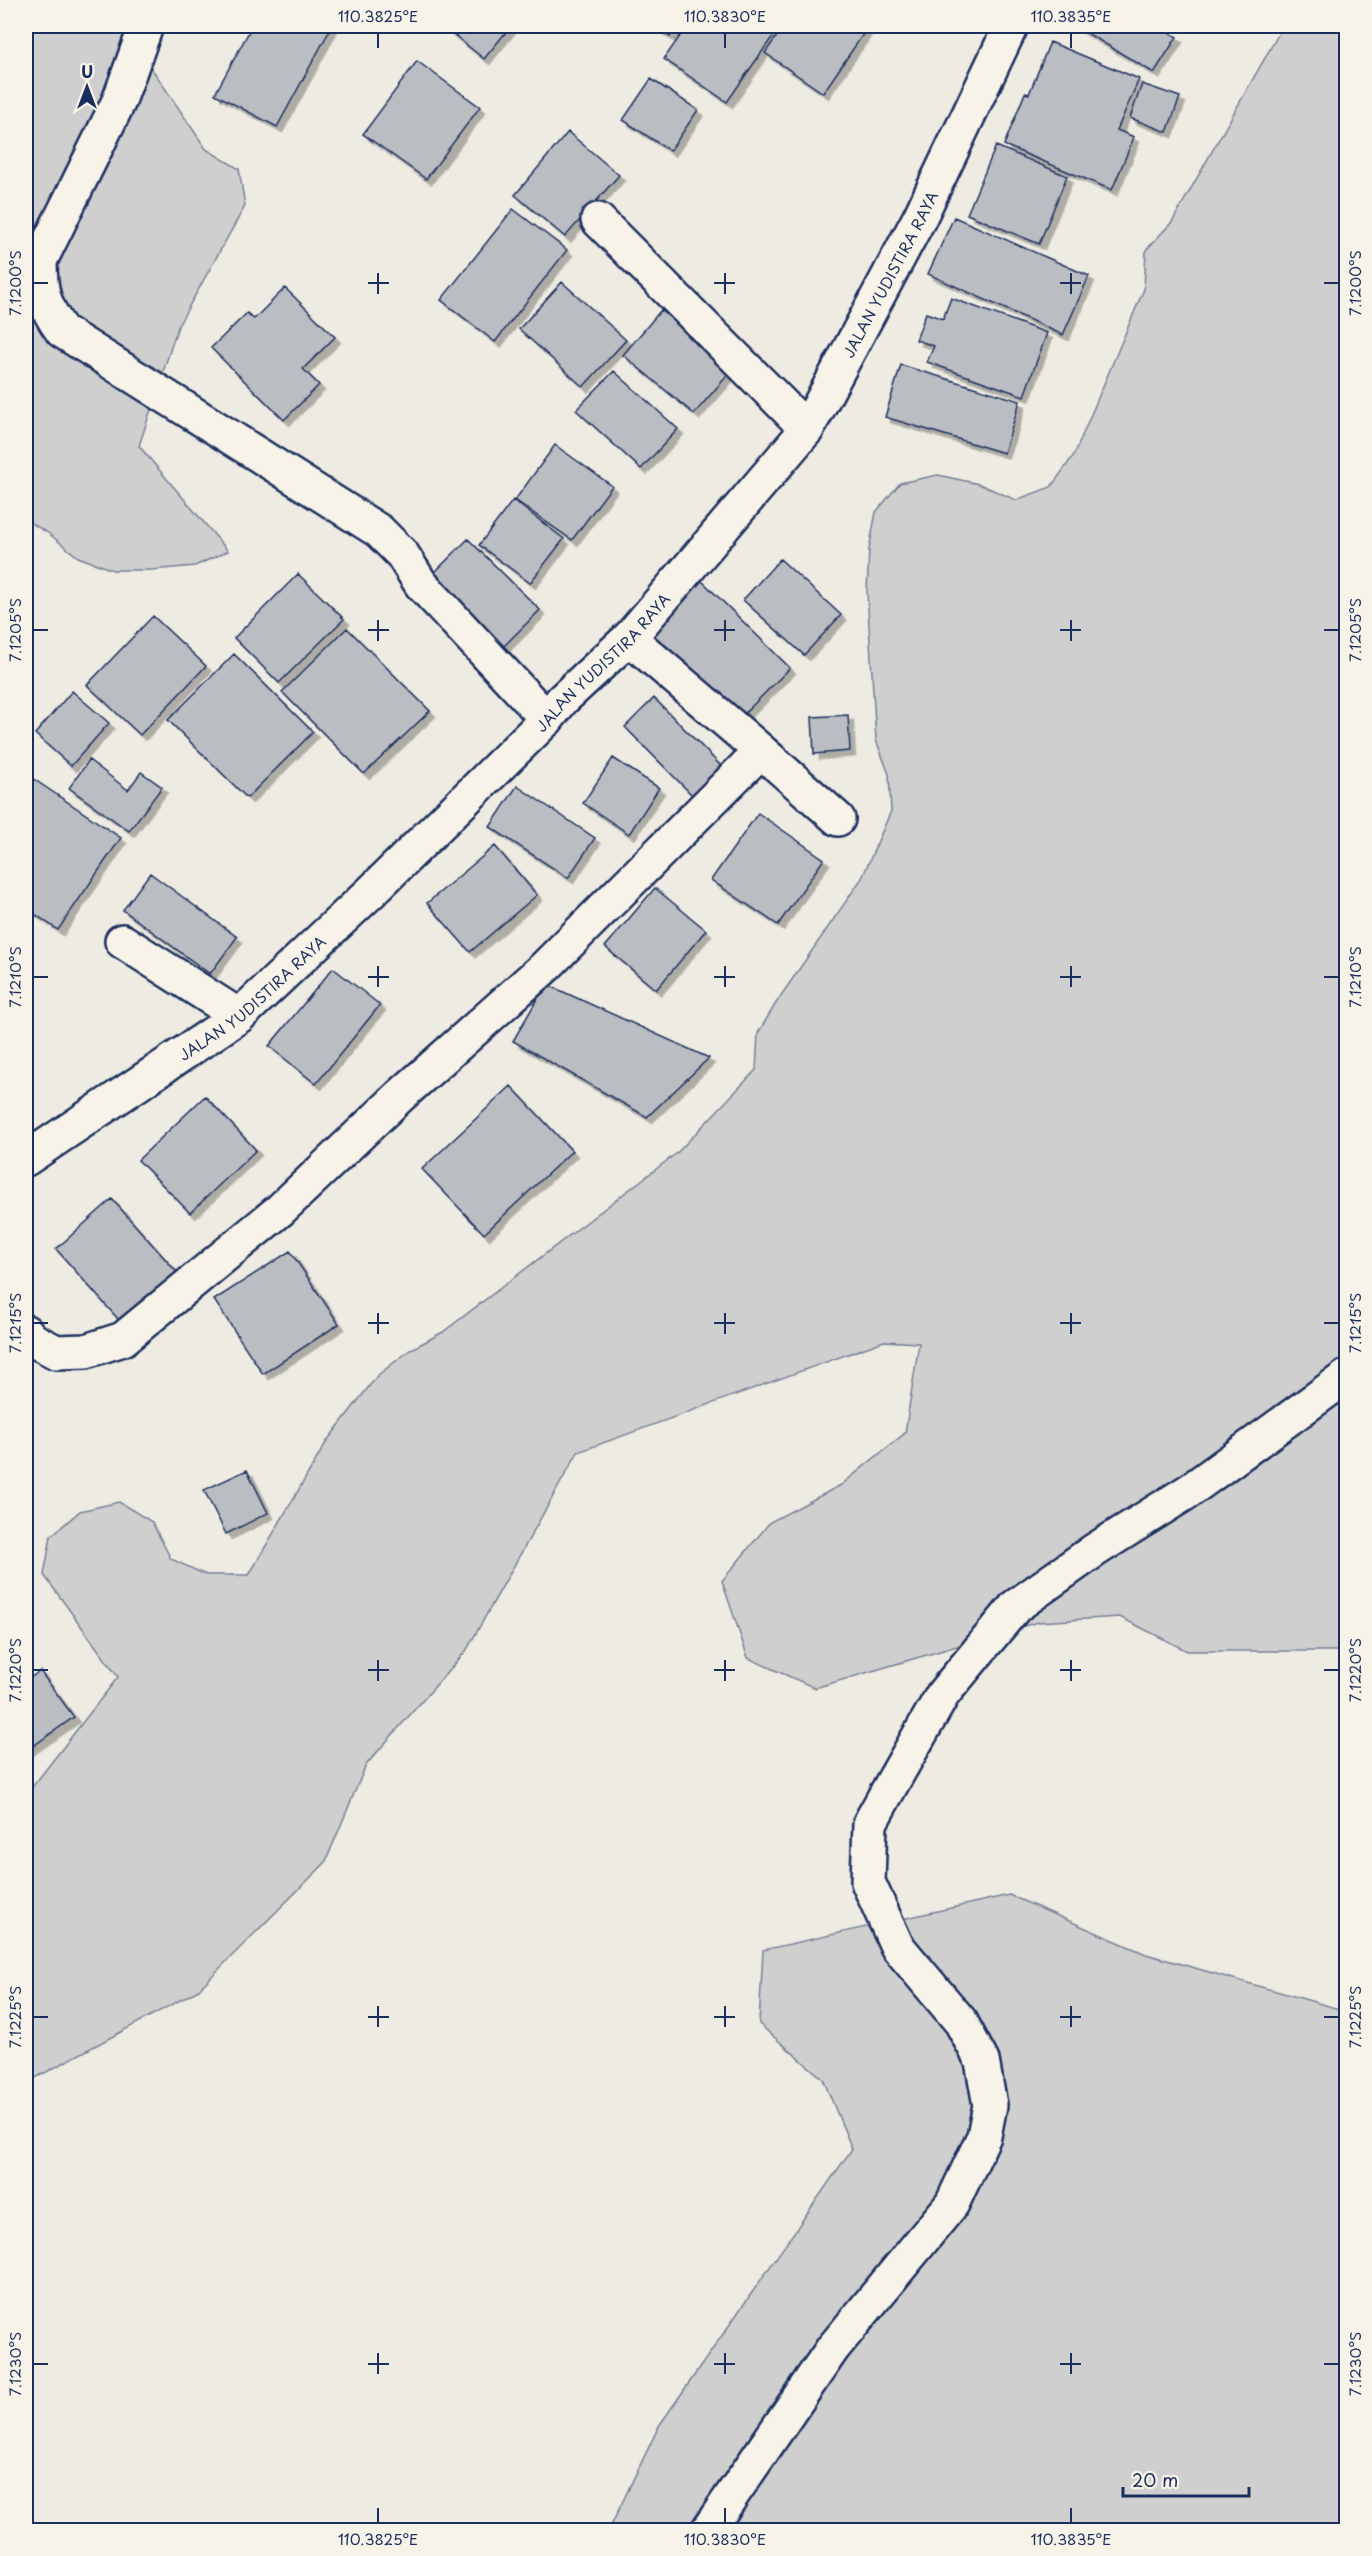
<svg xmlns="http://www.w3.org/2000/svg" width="1372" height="2556" viewBox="0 0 1372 2556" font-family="'Playpen Sans',sans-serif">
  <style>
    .green { fill: #cfcfcf; stroke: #757f96; stroke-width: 1.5 }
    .building { fill: #babdc2; stroke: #1b2f5e; stroke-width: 1.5; filter: url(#shadow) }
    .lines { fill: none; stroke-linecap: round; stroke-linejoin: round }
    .street-casing { stroke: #1b2f5e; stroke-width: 38 }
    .secondary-casing { stroke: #1b2f5e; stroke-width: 38 }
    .street { stroke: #f7f3e8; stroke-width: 33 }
    .secondary { stroke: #f7f3e8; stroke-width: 33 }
    .ticks { fill: none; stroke: #1b2f5e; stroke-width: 2 }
    .labels { text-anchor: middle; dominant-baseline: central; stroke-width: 4.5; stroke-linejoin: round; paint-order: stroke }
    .street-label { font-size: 15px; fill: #1b2f5e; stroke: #f7f3e8 }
    .neatline { fill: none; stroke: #1b2f5e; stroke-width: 2 }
    .ticks-label { font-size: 15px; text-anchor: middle; fill: #1b2f5e }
  </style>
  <defs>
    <filter id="shadow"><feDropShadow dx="5.5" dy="5.5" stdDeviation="0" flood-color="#0004"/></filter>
  </defs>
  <rect width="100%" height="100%" fill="#eeebe2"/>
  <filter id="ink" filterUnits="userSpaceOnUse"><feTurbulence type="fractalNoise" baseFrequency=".0167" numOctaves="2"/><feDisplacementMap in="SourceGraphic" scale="12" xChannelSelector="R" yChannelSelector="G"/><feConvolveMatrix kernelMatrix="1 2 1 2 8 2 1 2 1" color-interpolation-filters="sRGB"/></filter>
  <g filter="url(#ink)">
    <path class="green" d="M26,26h97l83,123 33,20 6,37 -67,120 -39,120 89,105 -33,15 -43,4h-39l-35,-13 -30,-24 -22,-13z
      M1283,26h63v1625h-159l-67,-34 -82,5 -223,66 -67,-30 -26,-77 48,-59 71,-37 64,-52 14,-90 -35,-2 -306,111 -112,199 -100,114 -41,98 -128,128 -171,92v-288l92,-118 -74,-102 7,-39 29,-25 39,-9 33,20 19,37 35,16h43l78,-134 50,-65 33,-26 33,-18 234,-179 79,-83 2,-37 20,-33 84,-122 29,-67 -2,-37 -13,-34 -9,-148 2,-43 7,-37 24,-29 38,-8 41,9 37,16 35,-13 23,-32 70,-166 2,-39 26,-28z
      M1009,1895l137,59 200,57v519h-737l50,-104 193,-277 -29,-70 -64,-55 4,-74z"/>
    <path class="building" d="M252,26h80l-55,101 -62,-33z
      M443,26h68l-27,33z
      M653,26h24l-7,11z
      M687,26h93l-53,76 -63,-43z
      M784,26h76l6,4 -43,63 -58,-40z
      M1075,26h84l18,11 -23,36z
      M1050,42l89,37 -22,51 17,7 -22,53 -108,-45 21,-52 4,1z
      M417,61l63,46 -54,72 -63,-45z
      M651,79l47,31 -28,41 -47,-31z
      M1142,84l38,13 -13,35 -37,-14z
      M568,132l51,43 -54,62 -50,-42z
      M996,146l71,30 -28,68 -72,-30z
      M513,209l54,41 -72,92 -54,-42z
      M954,217l135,59 -26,59 -135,-61z
      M562,282l64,58 -43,47 -64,-58z
      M285,288l50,49 -32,32 16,16 -35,35 -73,-72 36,-35 7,6z
      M951,298l96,35 -23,63 -97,-34 7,-16 -18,-6 10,-27 17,6z
      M661,310l71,60 -38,44 -71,-59z
      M901,365l119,36 -16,52 -119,-36z
      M614,371l64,58 -37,40 -65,-59z
      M555,445l57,41 -40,54 -57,-40z
      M513,500l51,39 -34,44 -51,-38z
      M468,539l72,71 -42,42 -73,-70z
      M780,559l61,56 -37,40 -61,-55z
      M298,574l46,45 -65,64 -45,-45z
      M700,579l90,89 -52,52 -90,-89z
      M153,616l53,50 -66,69 -53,-50z
      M347,628l83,83 -66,63 -82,-82z
      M234,654l79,78 -66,66 -79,-78z
      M72,691l37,32 -38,43 -36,-32z
      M654,698l67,68 -29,29 -67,-68z
      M848,715l2,36 -36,3 -2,-37z
      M613,758l46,30 -30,46 -46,-31z
      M89,760l39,30 13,-18 21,15 -33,44 -60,-43z
      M26,774l95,64 -63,92 -32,-22z
      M517,786l78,52 -27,40 -78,-51z
      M758,813l66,46 -46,66 -67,-45z
      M495,846l42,49 -67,57 -43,-49z
      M150,873l87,64 -27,37 -87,-64z
      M655,888l51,42 -50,60 -51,-43z
      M333,968l47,37 -64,79 -47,-38z
      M546,984l163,74 -62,59 -134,-76z
      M511,1086l61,65 -88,83 -62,-65z
      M205,1096l51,54 -66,63 -52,-53z
      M112,1199l70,79 -57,49 -69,-78z
      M290,1251l49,73 -76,50 -49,-74z
      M247,1470l21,43 -42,21 -22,-44z
      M40,1671l34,46 -48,34v-70z"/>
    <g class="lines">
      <defs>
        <path id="street" d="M146,26l-27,75 -79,160c0,31 4,45 22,70l317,200 23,23 19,30 126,135
          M598,220l209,209
          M761,751l77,68
          M122,941l117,75
          M26,1332l7,8 23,12 30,-1 37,-12 157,-129 120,-114 146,-130 215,-215 -132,-113
          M708,2530l125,-182 119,-144 32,-68 6,-31 -8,-44 -21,-39 -64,-76 -29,-64 2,-59 21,-38 52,-91 73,-88 79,-56 94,-59 157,-114"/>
        <g id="secondary">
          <path id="s1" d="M26,1159l213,-143 132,-124 176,-173 15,-19 67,-62 178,-209 113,-212 91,-191"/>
        </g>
      </defs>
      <use href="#street" class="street-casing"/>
      <use href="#secondary" class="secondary-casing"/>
      <use href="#street" class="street"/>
      <use href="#secondary" class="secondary"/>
    </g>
  </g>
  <path class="ticks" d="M378,33v15M725,33v15M1071,33v15M378,273v21M725,273v21M1071,273v21M33,283h15M368,283h21M714,283h21M1060,283h21M1324,283h15M378,620v21M725,620v21M1071,620v21M33,630h15M368,630h21M714,630h21M1060,630h21M1324,630h15M378,966v21M725,966v21M1071,966v21M33,977h15M368,977h21M714,977h21M1060,977h21M1324,977h15M378,1313v21M725,1313v21M1071,1313v21M33,1323h15M368,1323h21M714,1323h21M1060,1323h21M1324,1323h15M378,1660v21M725,1660v21M1071,1660v21M33,1670h15M368,1670h21M714,1670h21M1060,1670h21M1324,1670h15M378,2006v21M725,2006v21M1071,2006v21M33,2017h15M368,2017h21M714,2017h21M1060,2017h21M1324,2017h15M378,2353v21M725,2353v21M1071,2353v21M33,2364h15M368,2364h21M714,2364h21M1060,2364h21M1324,2364h15M378,2508v15M725,2508v15M1071,2508v15"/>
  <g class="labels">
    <g class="street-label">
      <text stroke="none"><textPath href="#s1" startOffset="1250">JALAN YUDISTIRA RAYA</textPath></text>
      <text stroke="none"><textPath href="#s1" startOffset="764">JALAN YUDISTIRA RAYA</textPath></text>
      <text stroke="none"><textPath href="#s1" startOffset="278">JALAN YUDISTIRA RAYA</textPath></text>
    </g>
  </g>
  <rect width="1372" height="2556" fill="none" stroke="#f7f3e8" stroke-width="66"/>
  <g transform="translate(87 87)" stroke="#f7f3e8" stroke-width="4.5" paint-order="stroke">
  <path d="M0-4.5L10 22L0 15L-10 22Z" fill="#1b2f5e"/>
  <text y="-9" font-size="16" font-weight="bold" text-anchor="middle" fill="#1b2f5e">U</text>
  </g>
  <path d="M1123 2487v9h126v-9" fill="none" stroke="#1b2f5e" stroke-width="3"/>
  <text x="1132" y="2487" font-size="18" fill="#1b2f5e" stroke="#f7f3e8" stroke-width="4.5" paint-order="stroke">20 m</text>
  <rect x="33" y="33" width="1306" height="2490" class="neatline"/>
  <g class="ticks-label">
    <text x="378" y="22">110.3825°E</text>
    <text x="725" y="22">110.3830°E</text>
    <text x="1071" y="22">110.3835°E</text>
    <text transform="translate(16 283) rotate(-90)" y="5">7.1200°S</text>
    <text transform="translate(1356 283) rotate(-90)" y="5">7.1200°S</text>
    <text transform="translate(16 630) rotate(-90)" y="5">7.1205°S</text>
    <text transform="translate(1356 630) rotate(-90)" y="5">7.1205°S</text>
    <text transform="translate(16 977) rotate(-90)" y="5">7.1210°S</text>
    <text transform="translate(1356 977) rotate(-90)" y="5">7.1210°S</text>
    <text transform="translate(16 1323) rotate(-90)" y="5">7.1215°S</text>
    <text transform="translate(1356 1323) rotate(-90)" y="5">7.1215°S</text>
    <text transform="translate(16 1670) rotate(-90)" y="5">7.1220°S</text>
    <text transform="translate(1356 1670) rotate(-90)" y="5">7.1220°S</text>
    <text transform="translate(16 2017) rotate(-90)" y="5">7.1225°S</text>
    <text transform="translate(1356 2017) rotate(-90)" y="5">7.1225°S</text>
    <text transform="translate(16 2364) rotate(-90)" y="5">7.1230°S</text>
    <text transform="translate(1356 2364) rotate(-90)" y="5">7.1230°S</text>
    <text x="378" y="2545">110.3825°E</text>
    <text x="725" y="2545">110.3830°E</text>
    <text x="1071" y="2545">110.3835°E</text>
  </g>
</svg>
